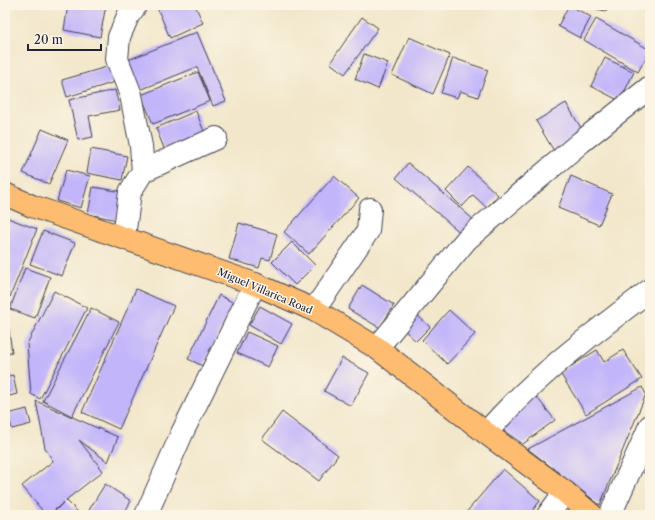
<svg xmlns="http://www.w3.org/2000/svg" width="655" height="520" viewBox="0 0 655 520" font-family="'Libre Caslon Text',serif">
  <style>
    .building { fill: #c2b5fa }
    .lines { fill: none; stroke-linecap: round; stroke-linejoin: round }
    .minor-casing { stroke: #414051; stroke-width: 24 }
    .major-casing { stroke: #414051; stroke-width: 24 }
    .minor { stroke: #fff; stroke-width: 22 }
    .major { stroke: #fdbc6f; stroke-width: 22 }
    .labels { text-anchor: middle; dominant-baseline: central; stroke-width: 3; stroke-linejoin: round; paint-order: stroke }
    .street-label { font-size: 10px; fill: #22223b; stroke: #fcf5e5 }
  </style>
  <rect width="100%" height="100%" fill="#fcf5e5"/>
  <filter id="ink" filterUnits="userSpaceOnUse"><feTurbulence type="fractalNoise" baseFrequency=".025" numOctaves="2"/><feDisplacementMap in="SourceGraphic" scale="8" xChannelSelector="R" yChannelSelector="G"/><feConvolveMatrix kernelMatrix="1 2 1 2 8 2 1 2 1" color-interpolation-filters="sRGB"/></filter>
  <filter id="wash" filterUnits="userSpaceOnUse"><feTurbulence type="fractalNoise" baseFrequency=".012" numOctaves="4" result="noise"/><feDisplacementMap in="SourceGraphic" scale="16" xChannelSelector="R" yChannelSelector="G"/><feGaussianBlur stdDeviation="0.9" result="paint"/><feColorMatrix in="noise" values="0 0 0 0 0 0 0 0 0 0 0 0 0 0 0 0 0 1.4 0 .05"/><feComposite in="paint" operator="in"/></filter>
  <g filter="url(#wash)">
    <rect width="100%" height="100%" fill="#f2e7cb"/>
    <g id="blocks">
      <path class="building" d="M68,5h38l-6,32 -36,-7z
        M156,5h39l8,18 -33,15z
        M569,5l22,12 -11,21 -22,-12z
        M577,5h30l-1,6z
        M632,5h18v8z
        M362,17l16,11 -33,46 -15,-11z
        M596,19l54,31 -12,22 -54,-32z
        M197,32l29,69 -13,5 -16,-39 -62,25 -12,-30z
        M409,37l41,18 -17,39 -41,-19z
        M364,54l24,9 -10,26 -23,-10z
        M453,58l35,12 -10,27 -18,-6 -3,7 -16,-5z
        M605,58l29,14 -14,29 -29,-15z
        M110,66l5,16 -48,15 -5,-17z
        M198,72l12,29 -57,23 -12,-29z
        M115,90l5,20 -31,6 4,21 -15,3 -9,-40z
        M566,103l18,30 -30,18 -18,-30z
        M196,111l9,23 -40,17 -9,-23z
        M42,129l26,11 -19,44 -26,-11z
        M91,149l36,7 -5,24 -35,-7z
        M408,163l66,57 -12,14 -66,-56z
        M468,167l30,28 -11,13 -14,-13 -11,12 -16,-16z
        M66,170l24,6 -9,32 -24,-7z
        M334,176l25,22 -50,56 -25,-22z
        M571,176l41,18 -13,31 -41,-17z
        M93,187l30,5 -6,28 -29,-6z
        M5,217l32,12 -27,68 -5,-2z
        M239,223l38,11 -7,26 -8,-2 -3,10 -30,-9z
        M43,231l32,12 -13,33 -32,-12z
        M292,242l23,23 -20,20 -23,-23z
        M25,268l25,9 -15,41 -25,-9z
        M362,285l32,20 -14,23 -32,-19z
        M136,289l38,17 -55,123 -37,-17z
        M54,291l33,17 -47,91 -9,-5 -4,-50z
        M219,295l15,8 -31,63 -15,-7z
        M260,306l32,18 -11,20 -32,-19z
        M91,308l28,14 -47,94 -29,-15z
        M449,310l26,24 -28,30 -25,-24z
        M416,314l14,13 -14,14 -14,-13z
        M8,324l4,28 -7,1v-28z
        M247,332l31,14 -10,21 -31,-14z
        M597,350l7,12 19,-12 19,29 -56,35 -26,-41z
        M342,358l27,15 -18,33 -27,-15z
        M13,375l4,19 -8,2 -4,-19z
        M642,387l4,7 -46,111 -72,-56z
        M534,394l21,26 -32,24 -28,-19z
        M36,401l82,36 -10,25 -29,-22 24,31 -37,29 15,15h-30l13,-13 -15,13h-3l-24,-29 31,-25 -8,-13z
        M27,409l4,15 -19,5 -4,-15z
        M282,412l56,43 -19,26 -57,-42z
        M650,455v24l-12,-12z
        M503,469l37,32 -11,14h-65z
        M105,484l26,17 -8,14h-37z"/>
    </g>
  </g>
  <g filter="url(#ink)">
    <use href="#blocks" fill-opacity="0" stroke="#414051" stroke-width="1"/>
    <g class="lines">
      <defs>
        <path id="minor" d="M143,171l73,-33
          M124,237l6,-45 13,-21 -2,-25 -10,-51 -14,-36 2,-22 9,-21 8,-11
          M314,310l54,-79 2,-22
          M377,348l90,-109 114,-97 69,-55
          M486,433c47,-55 106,-99 164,-143
          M146,515l37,-84 72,-147
          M548,515l17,-23
          M610,515l40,-89"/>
        <path id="major" d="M5,194l27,12 223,78 59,26 63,38 109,85 79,59 27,23"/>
      </defs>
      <use href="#minor" class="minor-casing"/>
      <use href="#major" class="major-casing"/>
      <use href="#minor" class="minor"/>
      <use href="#major" class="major"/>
    </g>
  </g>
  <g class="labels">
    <g class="street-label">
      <text transform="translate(265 291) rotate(23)">Miguel Villarica Road</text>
    </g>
  </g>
  <rect width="655" height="520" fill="none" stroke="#fcf5e5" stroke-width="20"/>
  <path d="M28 44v6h73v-6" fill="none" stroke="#22223b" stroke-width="2"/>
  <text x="34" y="44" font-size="12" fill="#22223b" stroke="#fcf5e5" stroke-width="3" paint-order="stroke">20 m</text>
</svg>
